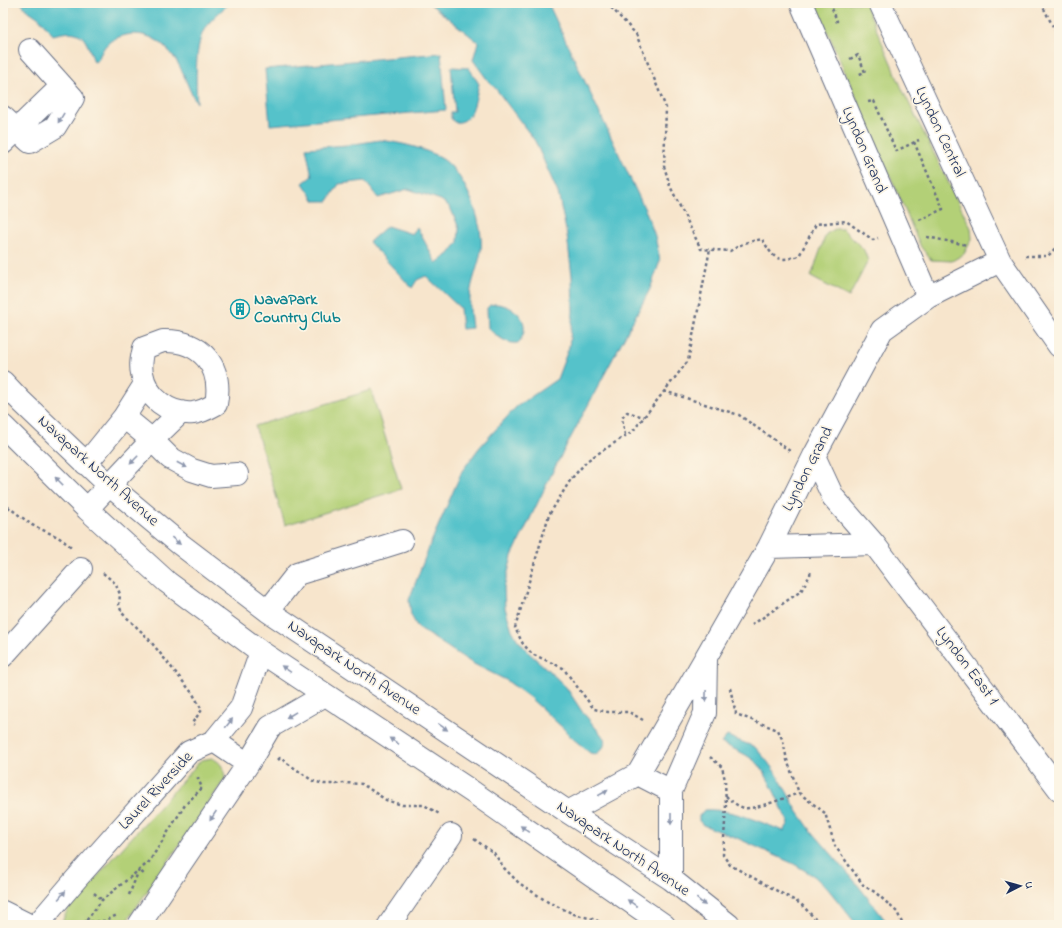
<svg xmlns="http://www.w3.org/2000/svg" width="1062" height="928" viewBox="0 0 1062 928" font-family="'Indie Flower',sans-serif">
  <style>
    .green { fill: #b3d077; stroke: #67806a }
    .water { fill: #54c2ca; stroke: #387894 }
    .lines { fill: none; stroke-linecap: round; stroke-linejoin: round }
    .minor-casing { stroke: #686f84; stroke-width: 24 }
    .path { stroke: #686f84; stroke-width: 2.5; stroke-dasharray: 3 3; stroke-linecap: butt }
    .minor { stroke: #fff; stroke-width: 22 }
    .oneway { fill: #8d97ae }
    .labels { text-anchor: middle; dominant-baseline: central; stroke-width: 3.5; stroke-linejoin: round; paint-order: stroke }
    .street-label { font-size: 16px; fill: #1b2f5e; stroke: #fcf5e5 }
    .culture-label { font-size: 16px; font-weight: bold; fill: #0d838f; stroke: #fcf5e5; text-anchor: start }
  </style>
  <rect width="100%" height="100%" fill="#fcf5e5"/>
  <filter id="ink" filterUnits="userSpaceOnUse"><feTurbulence type="fractalNoise" baseFrequency=".025" numOctaves="2"/><feDisplacementMap in="SourceGraphic" scale="8" xChannelSelector="R" yChannelSelector="G"/><feConvolveMatrix kernelMatrix="1 2 1 2 8 2 1 2 1" color-interpolation-filters="sRGB"/></filter>
  <filter id="wash" filterUnits="userSpaceOnUse"><feTurbulence type="fractalNoise" baseFrequency=".012" numOctaves="4" result="noise"/><feDisplacementMap in="SourceGraphic" scale="16" xChannelSelector="R" yChannelSelector="G"/><feGaussianBlur stdDeviation="0.9" result="paint"/><feColorMatrix in="noise" values="0 0 0 0 0 0 0 0 0 0 0 0 0 0 0 0 0 1.4 0 .05"/><feComposite in="paint" operator="in"/></filter>
  <g filter="url(#wash)">
    <rect width="100%" height="100%" fill="#f7e5cc"/>
    <path class="green" d="M815,3h50l38,88 68,137 1,11 -8,15 -12,7 -21,-1 -10,-13z
      M835,229h8l21,21 4,11 -19,36 -38,-20 15,-43z
      M371,390l30,99 -116,36 -30,-99z
      M212,758c10,5 12,10 13,21l-101,146h-59l-2,-6 5,-10 133,-149z"/>
    <path class="water" d="M21,3h209c-8,7 -18,15 -24,24 -12,15 -10,57 -9,76 -8,-12 -11,-24 -17,-36 -11,-21 -30,-37 -54,-32 -17,4 -22,10 -28,25l-4,2c-9,-25 -11,-35 -41,-27l-14,-17 -13,-9z
      M429,3h119l99,211 8,22 5,25 -10,28 -96,180 -42,87 -8,32 1,20 7,22 5,9 13,15 16,14 20,19 15,23 23,28c2,8 -1,11 -8,16l-6,-1 -19,-16 -8,-9 -34,-31 -23,-17 -34,-17 -54,-35 -7,-13 -2,-15 20,-53 33,-76 17,-23 37,-41 41,-28 12,-32 4,-35 -1,-36 -5,-41 -9,-42 -23,-52 -39,-52 -7,-7 -16,-22 5,-18z
      M441,53l5,57 -176,15 -5,-56z
      M451,67l18,1 10,16c-4,14 -5,41 -25,38l-3,-4v-6h4z
      M380,140c21,3 46,8 64,20 22,16 40,63 37,90 -2,16 -10,31 -11,47 -1,10 1,21 2,31l-10,1 -2,-21 -34,-32 -9,4 -5,8 -43,-46 18,-16 25,8 5,-7 19,36 13,-9 9,-12 1,-14 -9,-21 -9,-7 -33,-11 -30,9 -13,-17 -26,3 -11,17h-13l-12,-18 9,-7 -6,-28 42,-3z
      M495,304c13,0 31,10 29,26 0,4 -3,8 -4,12 -10,5 -25,-7 -32,-14l-1,-20 3,-3z
      M727,736l28,11 12,14 11,15 20,36 12,17 43,50 36,46h-32l-29,-36 -14,-13 -20,-12 -57,-26 -34,-13 -4,-4v-5l5,-6c27,-2 55,12 80,21l5,-8c-8,-16 -20,-45 -30,-58 -9,-10 -26,-16 -38,-22z"/>
  </g>
  <g filter="url(#ink)">
    <g class="lines">
      <defs>
        <path id="minor" d="M801,3l127,294
          M880,3l120,258 59,85
          M3,117l27,25 25,-15 18,-29 -43,-48
          M3,143l59,-57
          M163,341c39,-1 60,26 53,63 -7,4 -15,8 -23,9 -24,2 -47,-16 -51,-40 -2,-9 0,-16 2,-25z
          M3,382l19,20 87,83 71,59 88,67 300,201 103,67 58,46
          M124,417l28,23 18,18 22,12 19,6 26,-2
          M3,426l84,83 80,73 94,70 213,141 190,132
          M814,456l19,41 41,47 185,245
          M86,464l38,-47 21,-33
          M87,509l65,-69 29,-28
          M769,547l105,-3
          M268,611l29,-37 105,-33
          M3,656l78,-87
          M214,741l34,23
          M638,774l33,17
          M568,812l70,-38 68,-117 63,-110 45,-91 68,-126 46,-33 72,-36
          M671,879v-88l34,-78 1,-54
          M3,912l26,13
          M37,925l40,-47 112,-126 25,-11 27,-33 20,-56
          M139,925l109,-161 22,-37 55,-32
          M389,925l62,-90"/>
      </defs>
      <use href="#minor" class="minor-casing"/>
      <path class="path" d="M607,3l29,31 30,74 -2,58 6,20 31,63 29,2 14,-8 18,-4c12,19 13,24 37,17l17,-32 30,-3 27,19 5,-2
        M830,3l7,18 -3,1
        M1041,3l18,35
        M850,59l8,-4 7,17 -8,3
        M868,102l6,-1 22,50 23,-11
        M914,142l29,67 -24,11
        M927,237l40,8
        M1025,256h23l11,-12
        M664,391l75,24 51,36
        M625,435l-3,-17 5,-6 17,5
        M3,503l29,22 26,12 15,11
        M103,573l12,10 5,11 -1,11 3,8 25,24 46,57 9,16 -10,13 2,2
        M752,625l49,-34 9,-16 1,-6
        M730,688l6,26 42,16 5,11 4,19 12,33 26,20 10,33 29,40 11,6 22,20 6,13
        M643,720l-14,-8h-21l-14,-3 -31,-41 -31,-14 -9,-10 -8,-16 34,-113 22,-36 17,-19 45,-29 55,-70 22,-112
        M710,757l12,10 3,13 1,25 -3,50 7,10 71,39 20,21
        M278,760l2,-2 33,23 11,3h12l8,-1 18,1 24,16 16,5h22l17,10
        M726,796c5,5 11,10 18,12 11,2 43,-11 55,-15
        M474,839l20,14 10,15 15,15 29,19 26,12 22,6 7,5
        M94,893l8,7
        M129,895l10,-25 6,5
        M84,922l20,-1 13,-6
        M83,925l19,-25 47,-38 36,-57 17,-17 -5,-12"/>
      <use href="#minor" class="minor"/>
    </g>
    <defs><path id="oneway-solid" d="M-6-.8H1V-3.2L6.5 0L1 3.2V.8H-6Z"/></defs>
    <g class="oneway">
      <use href="#oneway-solid" transform="translate(61 118) rotate(121)"/>
      <use href="#oneway-solid" transform="translate(134 460) rotate(134)"/>
      <use href="#oneway-solid" transform="translate(182 465) rotate(28)"/>
      <use href="#oneway-solid" transform="translate(59 481) rotate(-135)"/>
      <use href="#oneway-solid" transform="translate(176 541) rotate(39)"/>
      <use href="#oneway-solid" transform="translate(286 669) rotate(-146)"/>
      <use href="#oneway-solid" transform="translate(706 696) rotate(91)"/>
      <use href="#oneway-solid" transform="translate(291 715) rotate(149)"/>
      <use href="#oneway-solid" transform="translate(229 723) rotate(-51)"/>
      <use href="#oneway-solid" transform="translate(443 727) rotate(34)"/>
      <use href="#oneway-solid" transform="translate(394 741) rotate(-147)"/>
      <use href="#oneway-solid" transform="translate(603 793) rotate(-29)"/>
      <use href="#oneway-solid" transform="translate(213 816) rotate(124)"/>
      <use href="#oneway-solid" transform="translate(671 819) rotate(90)"/>
      <use href="#oneway-solid" transform="translate(525 829) rotate(-145)"/>
      <use href="#oneway-solid" transform="translate(62 895) rotate(-50)"/>
      <use href="#oneway-solid" transform="translate(701 902) rotate(39)"/>
      <use href="#oneway-solid" transform="translate(632 903) rotate(-145)"/>
    </g>
  </g>
  <defs>
    <symbol id="building-ring" viewBox="-11 -11 22 22"><circle r="9.5" fill="#fcf5e5" stroke="#0f9aa8" stroke-width="1.5"/><path d="M-4-6H4V6H1V3H-1V6H-4ZM-2.5-4.3h1.7v1.8h-1.7ZM.8-4.3h1.7v1.8H.8ZM-2.5-1h1.7V.8h-1.7ZM.8-1h1.7V.8H.8Z" fill="#0f9aa8"/></symbol>
  </defs>
  <g fill-rule="evenodd">
    <use href="#building-ring" x="229" y="298" width="22" height="22"/>
  </g>
  <g class="labels">
    <g class="street-label">
      <text transform="translate(940 132) rotate(65)">Lyndon Central</text>
      <text transform="translate(864 150) rotate(67)">Lyndon Grand</text>
      <text transform="translate(808 469) rotate(-63)">Lyndon Grand</text>
      <text transform="translate(98 471) rotate(42)">Navapark North Avenue</text>
      <text transform="translate(967 666) rotate(53)">Lyndon East 1</text>
      <text transform="translate(354 668) rotate(34)">Navapark North Avenue</text>
      <text transform="translate(156 791) rotate(-47)">Laurel Riverside</text>
      <text transform="translate(623 849) rotate(34)">Navapark North Avenue</text>
    </g>
    <g class="culture-label">
      <text x="254" y="300">NavaPark<tspan x="254" dy="18">Country Club</tspan></text>
    </g>
  </g>
  <rect width="1062" height="928" fill="none" stroke="#fcf5e5" stroke-width="16"/>
  <g transform="translate(1020 886) rotate(84)" stroke="#fcf5e5" stroke-width="3" paint-order="stroke">
  <path d="M0-3L7 15L0 10L-7 15Z" fill="#1b2f5e"/>
  <text y="-6" font-size="11" font-weight="bold" text-anchor="middle" fill="#1b2f5e">U</text>
  </g>
</svg>
